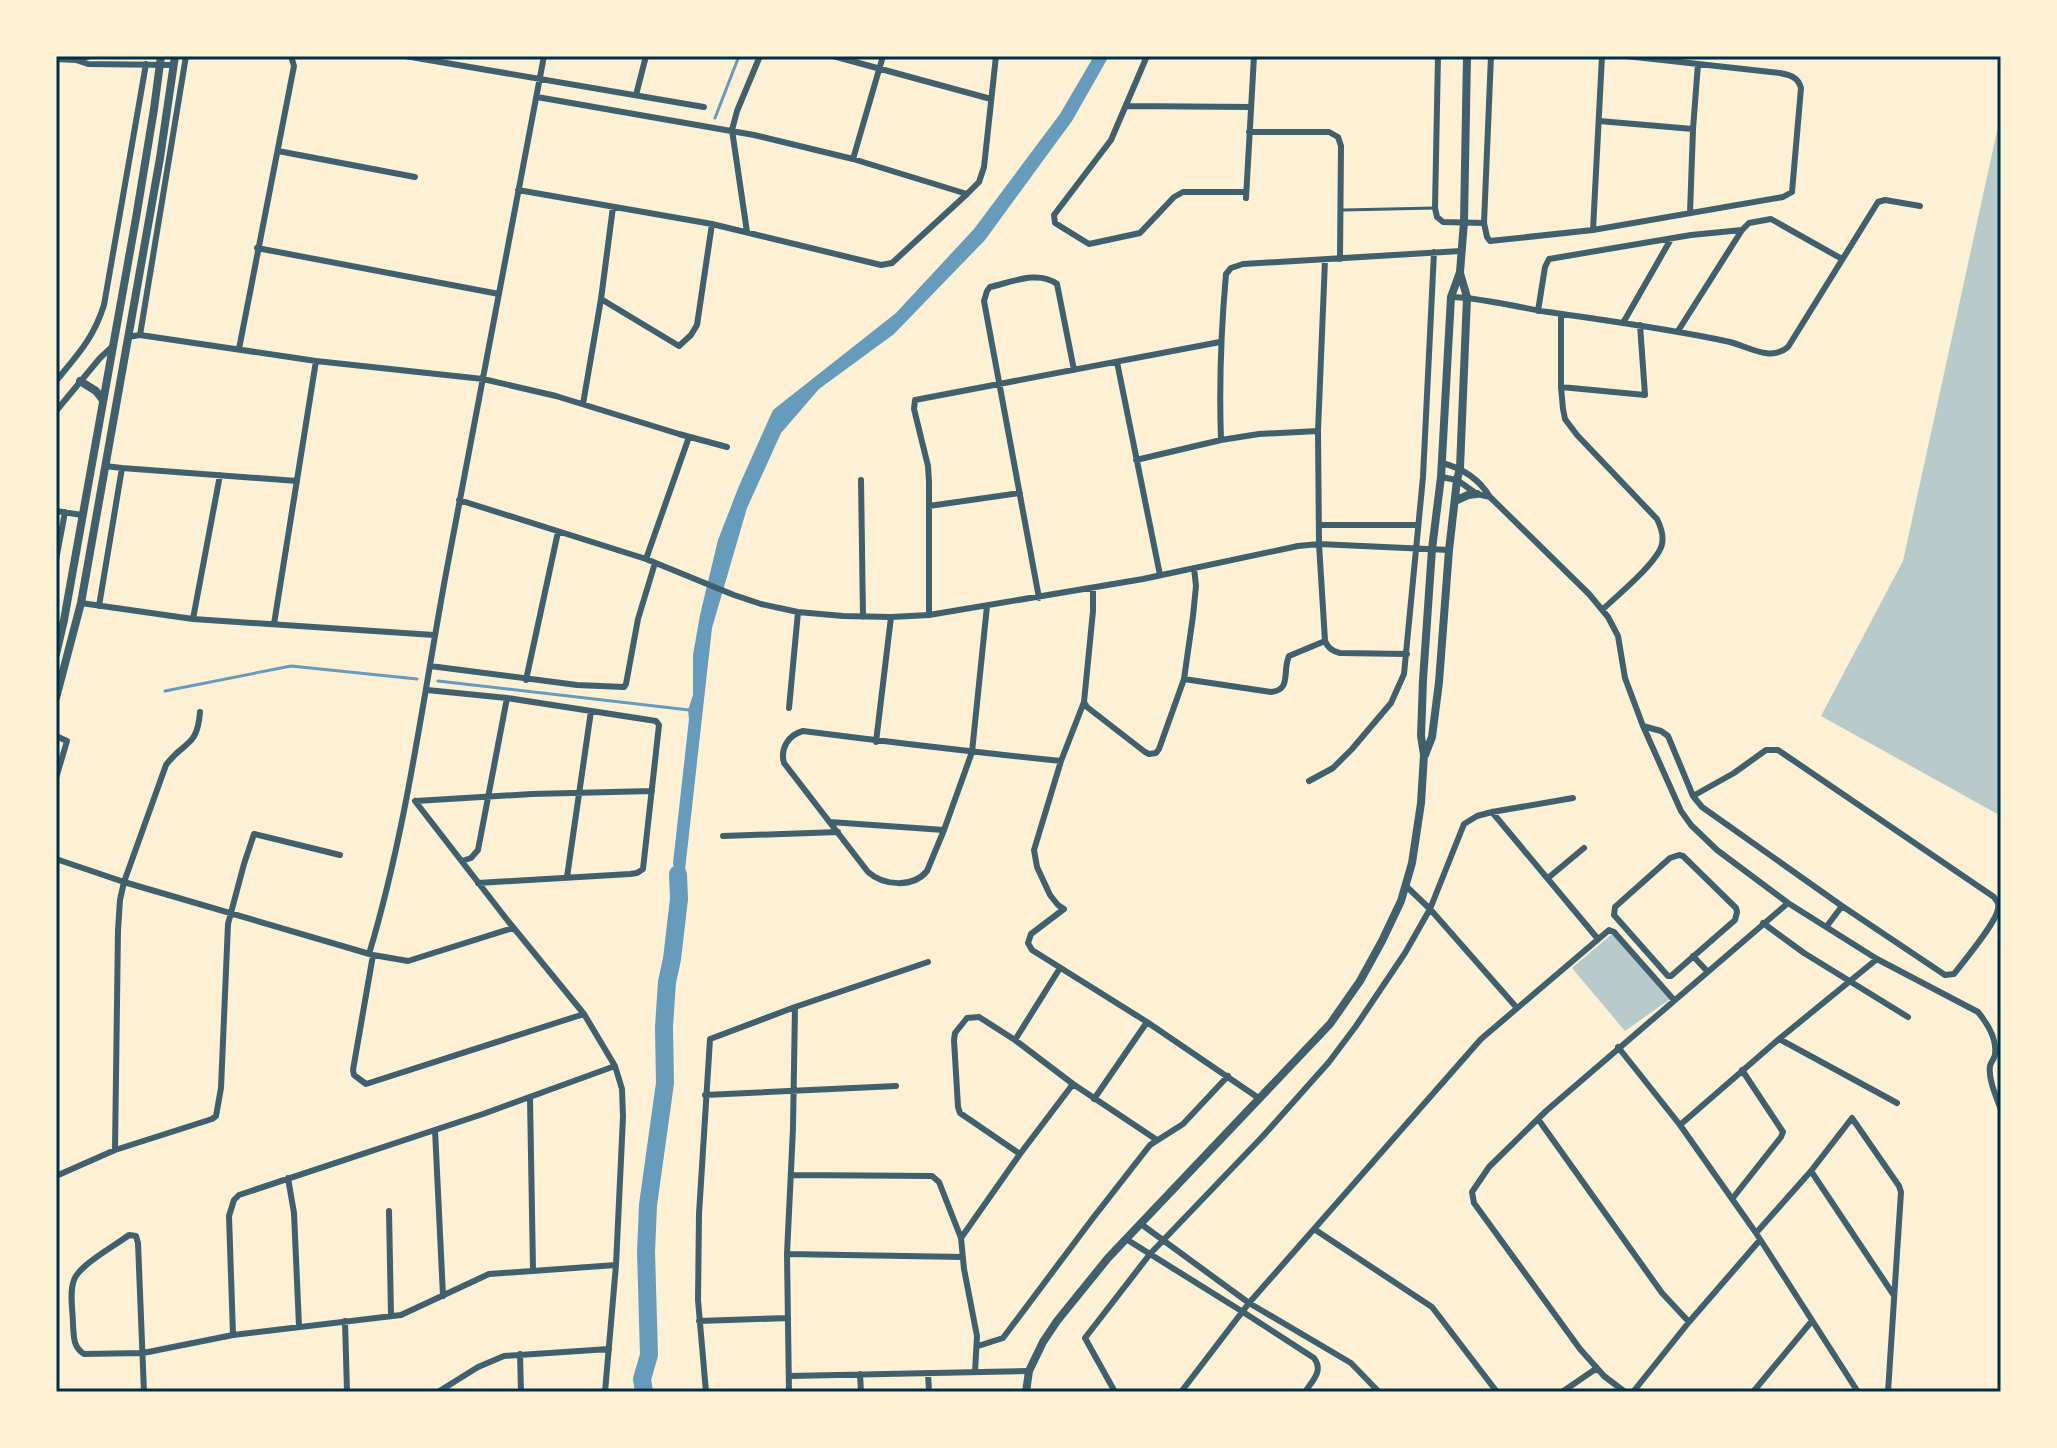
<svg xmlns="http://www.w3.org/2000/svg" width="2057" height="1448" viewBox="0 0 2057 1448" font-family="'PT Serif',serif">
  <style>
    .green { fill: #b9caca }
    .water { fill: #669bbc }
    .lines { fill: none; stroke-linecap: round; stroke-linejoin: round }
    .stream { stroke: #669bbc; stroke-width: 3 }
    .river { stroke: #669bbc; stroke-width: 18 }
    .service { stroke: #3f606c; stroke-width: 3 }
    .minor { stroke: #3f606c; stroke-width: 6 }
    .tertiary { stroke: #3f606c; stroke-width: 8 }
    .neatline { fill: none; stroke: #003049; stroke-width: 3 }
  </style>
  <rect width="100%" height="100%" fill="#fdf0d5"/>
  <path class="green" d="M2001,113v703l-180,-100 82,-155z
    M1612,934l61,63 -48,34 -53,-63z"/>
  <path class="water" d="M1094,56h15l-37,65 -87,119 -91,94 -75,55 -38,44 -34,75 -35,120 -27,242 -6,29 -6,-36 16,-144 -1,-9 5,-15v-40l7,-40 18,-75 21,-54 34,-76 123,-97 78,-84 86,-115z"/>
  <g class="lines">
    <path class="stream" d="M715,118l24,-62
      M438,681l251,29
      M165,691l126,-25 126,13"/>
    <path class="river" d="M644,1392l-2,-13 7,-24 -3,-103 2,-47 17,-122 -1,-56 3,-45 5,-23 7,-60 -1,-25"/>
    <path class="service" d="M1343,210l92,-2"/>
    <path class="minor" d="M405,56l299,51
      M833,56l158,43
      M1147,56l-36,84 -57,75 1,8 34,21 51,-11 34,-36 9,-5h63
      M1438,56l-3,152 2,9 6,5 41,1
      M1491,56l-7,167 3,14 3,4 103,-11 190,-33 9,-5 9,-104c-3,-11 -11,-13 -21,-15l-154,-17
      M56,59l20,1 12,4 86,1
      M76,60l14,-4
      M636,95l10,-39
      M537,97l217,38 99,24 114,35
      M1126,106l124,1
      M1599,121l94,8
      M1249,132h80l9,5 3,9 -1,113
      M278,151l137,26
      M853,159l30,-103
      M518,190l194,34 169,41 11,-2 75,-69 12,-12 5,-15 12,-111
      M1246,198l8,-142
      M1690,213l3,-84 5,-65
      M1593,230l9,-174
      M747,232l-15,-102 5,-19 23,-55
      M257,248l242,46
      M1325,260l-7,171 1,113 6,97c3,7 7,10 15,12l67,1
      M1451,297c33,1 65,10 97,15 61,9 122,17 182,30 19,5 41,20 58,5l90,-145 7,-2 35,6
      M601,299l78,47 12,-11 6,-10 15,-101
      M1538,311l7,-44 4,-8 142,-24 51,-5
      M1561,314v73l2,22 2,10 12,16 80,84c4,8 7,16 5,25 -3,17 -45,52 -59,65
      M1623,323l48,-84
      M1678,331l64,-101 7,-7 22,-4 71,40
      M140,335l46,-279
      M128,337l12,-2 176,26 167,18 73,17 123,38 48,13
      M239,349l55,-283 -3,-10
      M1117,362l43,213
      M56,381c23,-28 37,-42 48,-76l42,-241
      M1561,387l84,8 -5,-70
      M583,404l18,-105 12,-92
      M56,411l44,-53 14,-13
      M1221,440c-2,-55 0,-110 5,-166l5,-6 12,-4 218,-13
      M1136,460l85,-20 38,-6 59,-3
      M1442,463c20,5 37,16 48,34l99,97 19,23 10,19 7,42 18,48 38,85 10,14 26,25 71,53 89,56 101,53c9,11 19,27 17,42 0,4 -4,8 -5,12 -2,14 7,32 11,44
      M105,466l17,2 175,13
      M1441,477l16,3 20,14 13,3
      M861,480l2,137
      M459,500l187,59 88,36 27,9 37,8 45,4 48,1 38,-2 214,-36 155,-33 21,-2 130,6
      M929,506l91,-13
      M56,511l26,4
      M1319,525h99
      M646,559l43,-122
      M56,560l9,-48
      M1093,588v23l-9,91 -23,59 -27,89 3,17 13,28 8,10 6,4 -33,25 -3,9 4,7 115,72 113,77
      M1039,598l-55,-297 3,-10 3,-4c22,-5 48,-17 67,-3l17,86
      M81,603l112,16 241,16
      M99,606l23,-138
      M987,606l-15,146 -28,78 -17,41c-14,17 -43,15 -59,1l-84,-109c-4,-14 4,-28 19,-32 86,11 171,21 258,30
      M929,615v-133l-1,-16 -14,-57 1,-9 305,-58
      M193,619l27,-144
      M274,624l42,-263
      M430,666l147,19 47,2 2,-3 12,-65 17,-56
      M1184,679l87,13c21,-2 11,-21 18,-36l36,-15
      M526,680l32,-148
      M427,690l80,8 149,23 3,4 -16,144 -6,4 -7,1 -152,9
      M1084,702l3,5 58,45 4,2 7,-1 3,-4 25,-70 9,-63 3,-30 -2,-18
      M789,708l9,-96
      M1643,726l18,5 7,5 25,60 9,11 140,99 103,69 9,-1c10,-13 42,-51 44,-65 1,-7 -1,-7 -4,-12l-216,-147h-12l-32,23 -41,23
      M56,736l11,5 -11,37
      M876,742l15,-125
      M1309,781l24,-13 19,-19 39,-46 13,-29 19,-197 11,-225
      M415,801l93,120 76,93 31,52 7,23 1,28 -7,148 -11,127
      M416,801l116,-7 120,-3
      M1492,812l106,127
      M830,822l114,8
      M723,836l115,-4
      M1679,855l4,1 53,52 1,4 -2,8 -64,56h-3l-54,-61 1,-8 55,-49z
      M56,859l68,23 249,73 35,6 105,-33
      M462,861l9,-3 7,-8 29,-152
      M567,877l24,-166
      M1548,878l36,-30
      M1406,886l24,23 87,99
      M1763,923l41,30 104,64
      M1827,926l15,-20
      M369,954c38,-126 54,-257 78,-386 31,-171 66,-341 97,-512
      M373,955l-20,115 1,5 12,9 218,-70
      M1693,956l14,15
      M1779,1039l118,64
      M1015,1040l45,-72
      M1618,1047l62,78 76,108 102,159
      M705,1095l191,-9
      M530,1098l3,172
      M1094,1099l53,-77
      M1538,1119l124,174 27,29
      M1680,1125l99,-86 98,-80
      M435,1130l8,166
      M115,1150l3,-220 2,-30 4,-18 42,-117c18,-25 31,-16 34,-53
      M1020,1154l-60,-41 -2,-6 -4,-67 1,-7 12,-15 12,-1 36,23 58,44 84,56
      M1811,1171l82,123
      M792,1175l140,1 7,6 22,56
      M56,1176l59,-26 97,-31 4,-3 5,-28 7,-164 16,-60 10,-30 86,21
      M288,1178l6,35 5,113
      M1732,1199l49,-62 2,-5 -41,-62
      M389,1211l2,105
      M1141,1224l108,79 102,60 28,29
      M1314,1229l118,78 65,85
      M1756,1233l55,-62 41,-53 47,68 2,6 -13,200
      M1126,1239l117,73 71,46c10,13 -2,23 -9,34
      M787,1254l176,3
      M345,1321l2,71
      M699,1321l89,-3
      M233,1335l-4,-119 5,-16 5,-5 244,-81 132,-48
      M978,1346l25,-8 90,-120 57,-73 33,-21 45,-48
      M520,1354l1,38
      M975,1372l2,-36 -13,-67 -3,-31 59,-84 53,-70
      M928,1373l1,19
      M860,1374l1,18
      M789,1376l240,-5
      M144,1392l-6,-149 -2,-7 -7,-1c-13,10 -50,30 -55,45 -5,13 -1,31 -1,45 1,12 0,22 11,29l59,-1 90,-18 168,-20 88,-41 127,-9
      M438,1392l40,-25 26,-11 105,-7
      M706,1392l-8,-92 1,-86 11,-175 85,-32 133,-45
      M789,1392l-2,-138 6,-126 2,-121
      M1115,1392l-30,-54 65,-84 113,-118 66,-74 27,-36 49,-73 25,-44 34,-85 13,-8 15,-4 81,-14
      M1181,1392l68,-89 232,-264 128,-109 5,2 60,68
      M1562,1392l35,-24
      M1625,1392l-21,-16 -24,-27 -106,-146 -2,-11 17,-25 57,-56 242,-208
      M1633,1392l56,-70 71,-82
      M1753,1392l58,-70"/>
    <path class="tertiary" d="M80,381l16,10 7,9
      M1455,501l13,-6 9,-1
      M56,654l8,-34 72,-402 18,-109 7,-53
      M56,698l25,-95 79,-445 15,-102
      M1425,755l7,-18 7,-55 10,-132 8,-70 3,-12 7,-171 -7,-24
      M1026,1392l3,-21 14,-29 14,-21 51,-63 222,-234 30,-43 22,-40 19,-40 11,-38 9,-60 3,-48 -3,-19 2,-56 9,-131 9,-72 10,-180 9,-25 4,-50 3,-166"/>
  </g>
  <rect width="2057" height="1448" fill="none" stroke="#fdf0d5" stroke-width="116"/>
  <rect x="58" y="58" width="1941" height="1332" class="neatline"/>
</svg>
